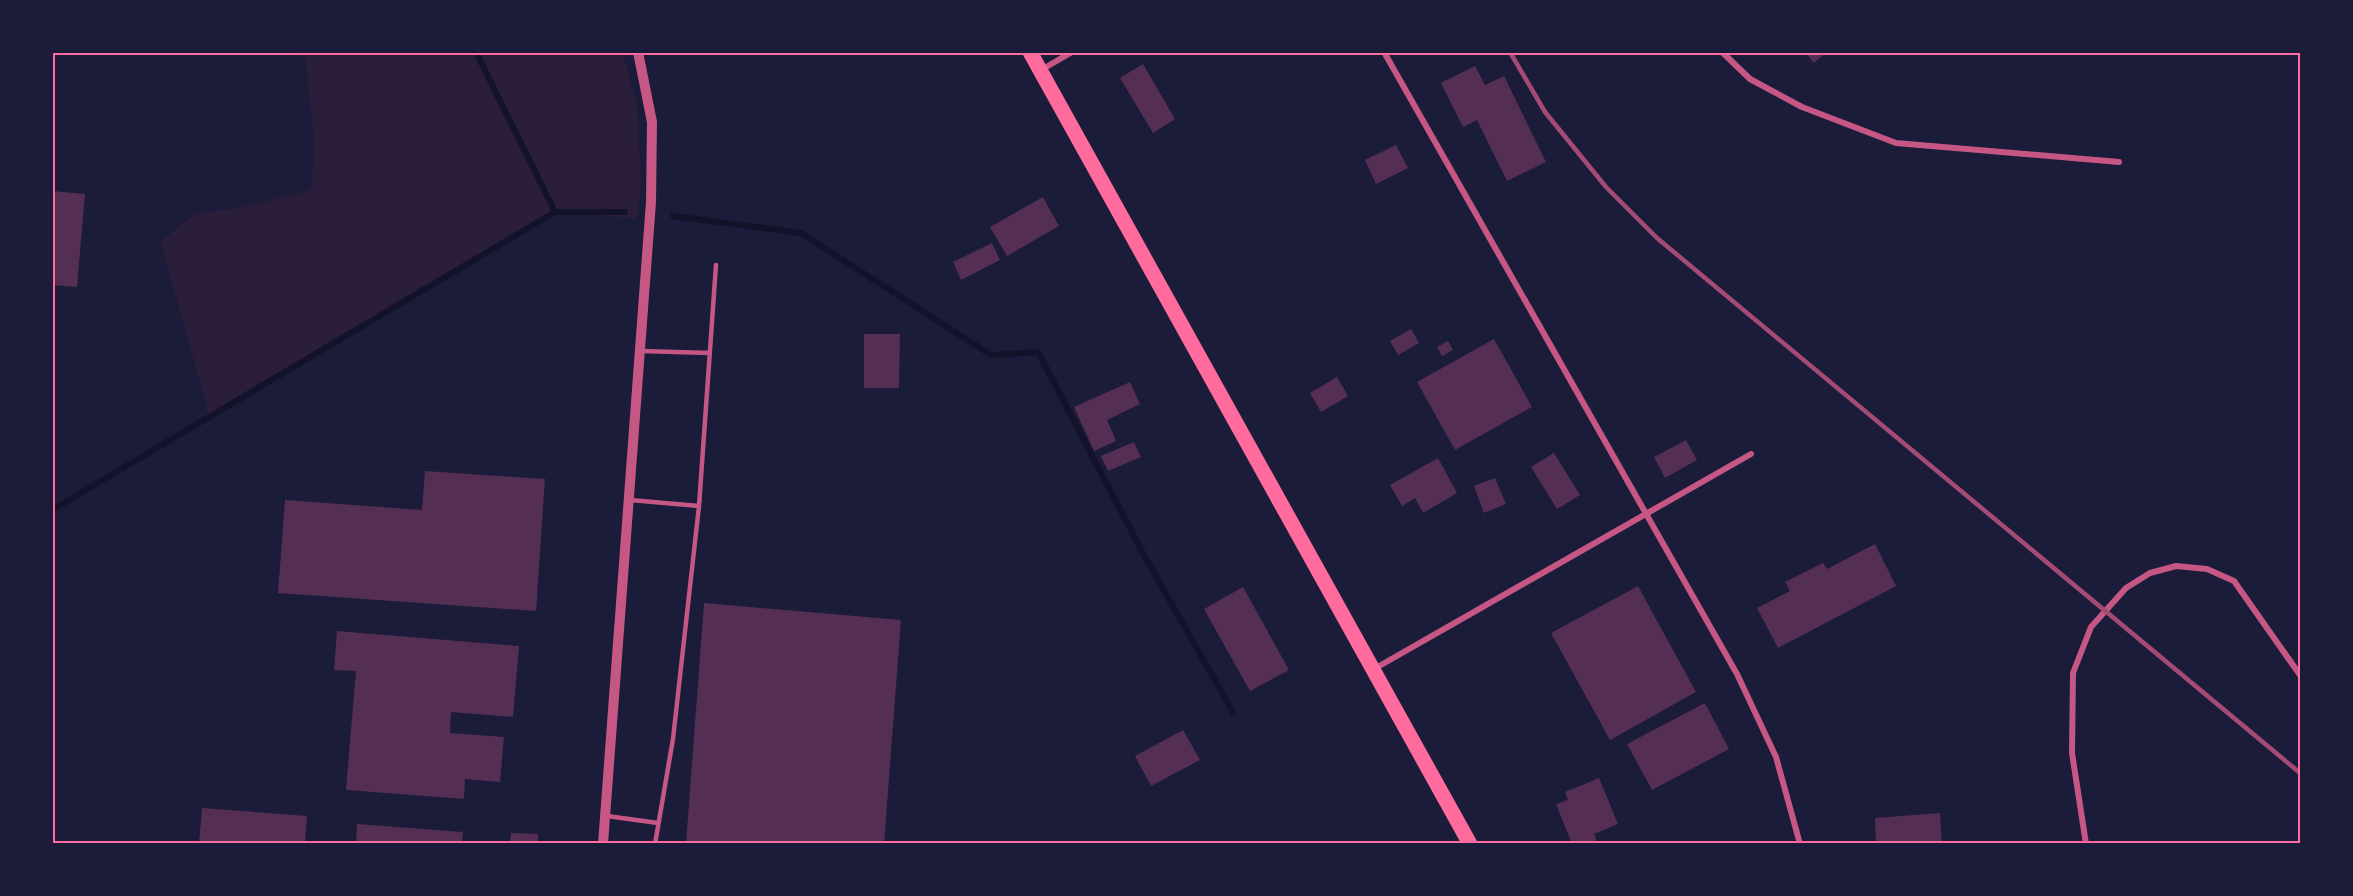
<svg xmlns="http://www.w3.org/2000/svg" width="2353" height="896" viewBox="0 0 2353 896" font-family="Overpass,sans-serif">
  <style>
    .green { fill: #2a1e3b }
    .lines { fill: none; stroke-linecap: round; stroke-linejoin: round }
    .stream { stroke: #12122b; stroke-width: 6 }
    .building { fill: #542f53 }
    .service { stroke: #c65784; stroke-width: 4.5 }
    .minor { stroke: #c65784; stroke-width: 6 }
    .tertiary { stroke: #c65784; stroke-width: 10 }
    .trunk { stroke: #ff6b9d; stroke-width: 15 }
    .rail { stroke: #a44b75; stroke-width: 4.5 }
    .neatline { fill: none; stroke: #ff6b9d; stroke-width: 2 }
  </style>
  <rect width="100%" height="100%" fill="#1b1b3a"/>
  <path class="green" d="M297,53h326l14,52 4,77 -4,37 -84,-9 -344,204 -49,-173 36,-27 43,-6 72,-18 3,-43 -8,-87z"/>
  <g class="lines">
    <path class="stream" d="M476,52l79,160
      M673,216l128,17 190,122 47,-3 107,205 88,155
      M52,510l503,-298h70"/>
  </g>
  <path class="building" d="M1805,52h22l-13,11z
    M1143,64l32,55 -22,14 -33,-55z
    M1475,66l10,19 19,-9 42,86 -39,19 -30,-61 -14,7 -22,-44z
    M1396,145l12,23 -32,16 -11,-24z
    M52,191l33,3 -8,93 -25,-2z
    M1043,197l16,29 -52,30 -17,-29z
    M992,243l8,17 -39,20 -8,-18z
    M1411,329l8,14 -21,12 -8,-14z
    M864,334h36l-1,54h-35z
    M1494,339l38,68 -77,43 -38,-68z
    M1448,341l5,9 -11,6 -5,-9z
    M1337,377l11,19 -27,16 -11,-19z
    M1130,382l10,22 -33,16 9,21 -22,10 -20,-44z
    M1686,440l11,20 -32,18 -11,-21z
    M1134,442l7,15 -33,14 -7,-15z
    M1554,453l26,42 -23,14 -26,-42z
    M1438,458l19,35 -34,20 -8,-15 -13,8 -12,-21z
    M425,471l120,8 -9,132 -258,-18 7,-93 137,10z
    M1495,478l11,26 -22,9 -10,-27z
    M1875,544l21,42 -118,62 -21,-40 33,-17 -5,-9 38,-19 4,6z
    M1638,586l58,106 -86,48 -59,-107z
    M1243,587l46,83 -39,21 -46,-82z
    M704,603l197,17 -17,224h-198z
    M337,631l182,15 -6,71 -62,-5 -1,21 54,4 -4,45 -35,-3 -1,20 -118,-9 10,-119 -22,-1z
    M1705,703l24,46 -77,41 -25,-46z
    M1183,730l17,30 -49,26 -16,-30z
    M1599,778l19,46 -24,10 4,10h-26l-16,-40 12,-4 -3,-8z
    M202,808l105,8 -2,28h-106z
    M1940,813l2,31h-66l-1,-26z
    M357,824l106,8 -1,12h-106z
    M511,833l27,1v10h-28z"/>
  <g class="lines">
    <path class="service" d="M641,351l69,2
      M630,500l69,6
      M607,816l51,7
      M655,844l18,-105 26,-233 17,-241"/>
    <path class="minor" d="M1384,52l353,622 39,83 24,87
      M1722,52l28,27 52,28 94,36 223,19
      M1041,70l31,-18
      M1374,669l377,-215
      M2086,844l-14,-91 1,-80 18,-46 35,-39 24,-15 26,-7 31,3 27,12 66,94"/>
    <path class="tertiary" d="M603,844l48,-642 1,-80 -14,-70"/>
    <path class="trunk" d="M1030,52l440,792"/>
    <path class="rail" d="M1510,52l35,60 61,75 51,51 643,535"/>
  </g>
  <rect width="2353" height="896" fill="none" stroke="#1b1b3a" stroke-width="108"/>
  <rect x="54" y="54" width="2245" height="788" class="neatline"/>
</svg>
